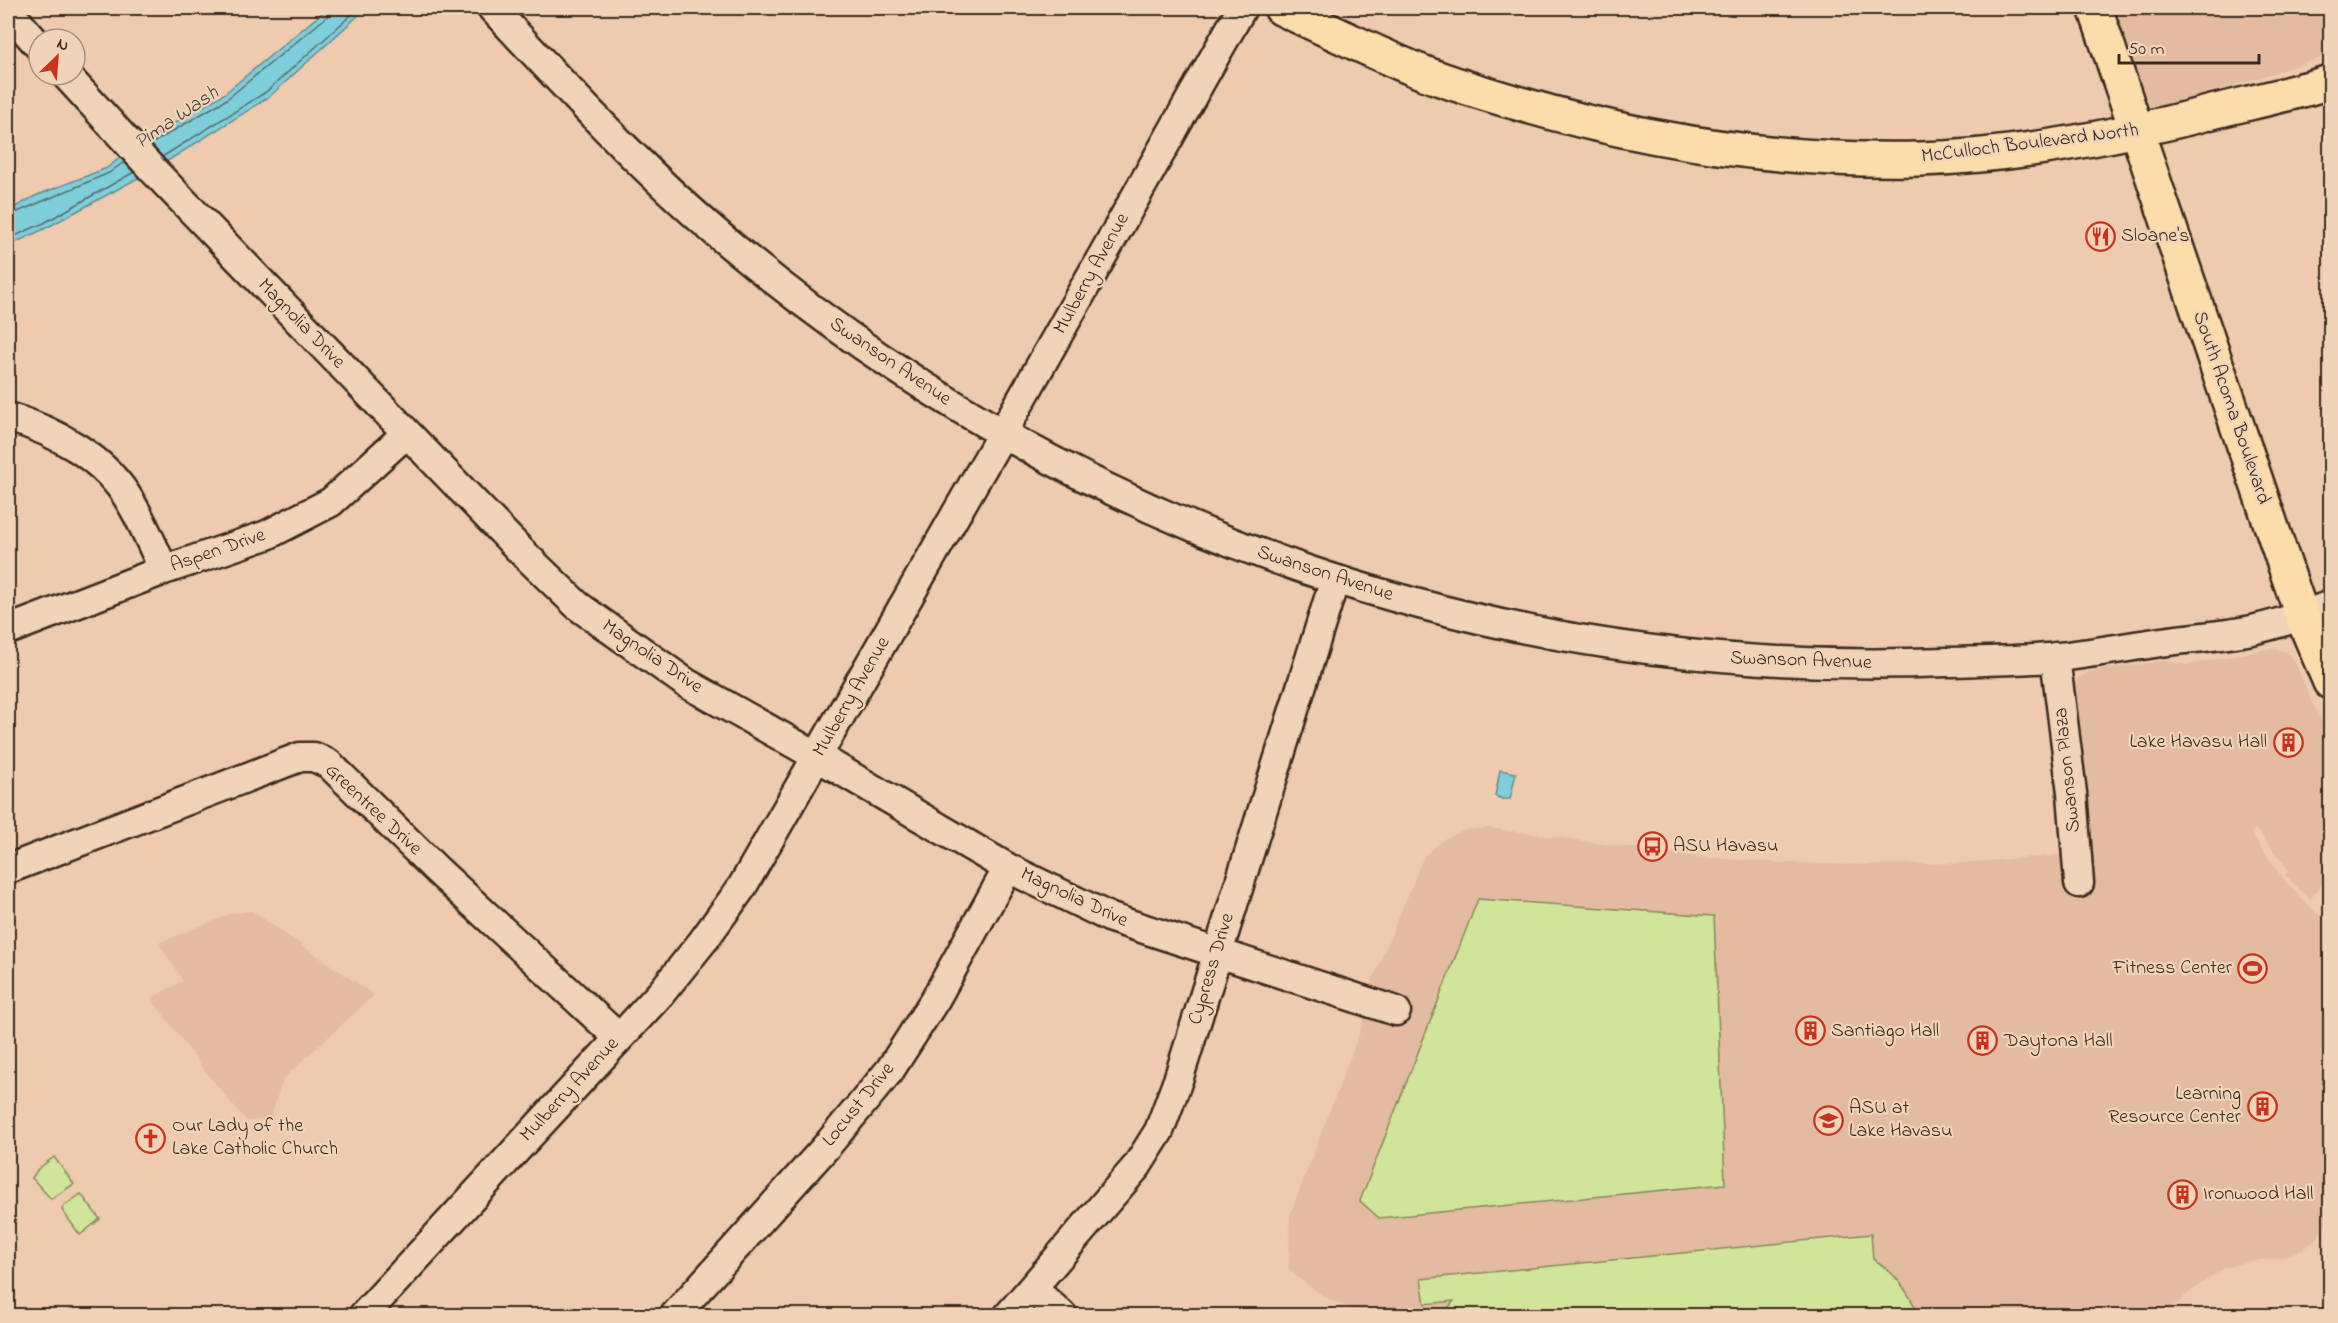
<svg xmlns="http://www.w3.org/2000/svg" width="2338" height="1323" viewBox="0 0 2338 1323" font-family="'Indie Flower',sans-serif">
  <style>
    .built { fill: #e3bba0 }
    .green { fill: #d0e59a; stroke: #86885c; stroke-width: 1.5 }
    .water { fill: #7fcedc; stroke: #648c90; stroke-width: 1.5 }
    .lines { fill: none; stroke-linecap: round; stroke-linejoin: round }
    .shore { stroke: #566c6a; stroke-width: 1.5 }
    .minor-casing { stroke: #3b2a1e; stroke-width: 33 }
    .major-casing { stroke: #3b2a1e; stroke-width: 38 }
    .minor { stroke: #f1d4b7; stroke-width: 28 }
    .major { stroke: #fddcac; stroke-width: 33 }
    .labels { text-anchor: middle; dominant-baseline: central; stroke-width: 4.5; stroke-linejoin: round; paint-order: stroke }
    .street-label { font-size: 20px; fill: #3b2a1e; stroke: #f1d4b7 }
    .poi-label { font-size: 20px; fill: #3b2a1e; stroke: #f1d4b7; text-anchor: start }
    .water-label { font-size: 21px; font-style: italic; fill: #45433a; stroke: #f1d4b7 }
  </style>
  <rect width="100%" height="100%" fill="#eecaae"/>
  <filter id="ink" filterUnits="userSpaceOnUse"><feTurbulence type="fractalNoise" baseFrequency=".0167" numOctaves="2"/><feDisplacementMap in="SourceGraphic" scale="12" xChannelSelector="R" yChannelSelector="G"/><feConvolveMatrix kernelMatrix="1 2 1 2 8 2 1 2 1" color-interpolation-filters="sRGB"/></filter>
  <g filter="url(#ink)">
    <path class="built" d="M2111,8h219v47l-114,36 -70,19z
      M2272,648l14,4 8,8 18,43 18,33v138l-20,25 -25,-24 4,-5 -34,-42 -4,6 37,51 20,20 22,19v294l-15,23 -12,8 -23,9 -31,3 -25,7 -33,23 -19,17 -14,8h-782l-25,-7 -28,-13 -34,-25 1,-56 72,-189 8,-40 54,-130 20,-17 21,-9 23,-2 209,29 88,6 89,2 88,-2 123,-10 -13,-165 6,-10 13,-7 73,-10 23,4z
      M252,911l122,84 -91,84 -13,40 -23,2 -39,-46 -57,-77 32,-17 -24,-38 74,-30z"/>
    <path class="green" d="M1478,899l236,17 11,268 -346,34 -19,-17z
      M54,1157l20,27 -23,15 -19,-21 6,-9z
      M81,1194l19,25 -20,16 -18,-25 2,-4z
      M1871,1234l2,25c21,12 37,34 45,56h-476l12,-14 -29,3 -4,-25z"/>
    <path class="water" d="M328,8h44l-11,5 -92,84 -116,73 -107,58 -38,18v-35l27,-15 72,-28 26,-21 91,-53z
      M1500,770l16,3 -6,26h-8l-7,-3z"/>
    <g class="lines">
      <path class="shore" d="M151,144l76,-45 102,-84 2,-7
        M162,157l104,-65 93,-84
        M8,216l101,-43 15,-11
        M8,239l36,-16 90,-51"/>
      <defs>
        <path id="minor" d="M492,8c77,82 153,166 240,238 343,285 768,434 1214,416 38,-1 76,-1 113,-5 34,-4 68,-10 102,-15 30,-4 61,-6 91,-12 27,-6 53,-15 78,-25
          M8,11l31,35
          M66,75l87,95 367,380 58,56 108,77 132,74 190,111 103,50 285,93
          M8,417c47,14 98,41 123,86 13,21 22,45 33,67
          M8,630l156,-60 103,-35 64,-33 76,-69
          M2055,657l17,136 7,90
          M8,869l292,-112h14l15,7 109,107 181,167
          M1033,1289l30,27
          M363,1316l298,-323 42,-52 39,-54 260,-453 240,-426
          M674,1316l151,-168 65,-78 46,-72 72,-130
          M1008,1316l129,-150 22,-35 19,-51 157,-501"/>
        <path id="major" d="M1281,8c44,21 88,42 133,61 34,14 69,24 103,34 131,39 266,59 403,56 98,-3 205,-24 300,-49 37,-9 75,-17 110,-28
          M2095,8l207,608 28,66"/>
      </defs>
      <use href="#minor" class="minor-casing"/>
      <use href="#major" class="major-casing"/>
      <use href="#minor" class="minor"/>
      <use href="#major" class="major"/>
    </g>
  </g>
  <defs>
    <symbol id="restaurant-ring" viewBox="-11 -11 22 22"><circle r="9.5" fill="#f1d4b7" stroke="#c8321e" stroke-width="1.5"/><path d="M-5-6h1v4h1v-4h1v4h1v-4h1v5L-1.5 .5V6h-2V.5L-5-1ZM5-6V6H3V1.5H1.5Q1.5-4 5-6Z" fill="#c8321e"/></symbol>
    <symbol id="building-ring" viewBox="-11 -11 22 22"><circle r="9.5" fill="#f1d4b7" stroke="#c8321e" stroke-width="1.5"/><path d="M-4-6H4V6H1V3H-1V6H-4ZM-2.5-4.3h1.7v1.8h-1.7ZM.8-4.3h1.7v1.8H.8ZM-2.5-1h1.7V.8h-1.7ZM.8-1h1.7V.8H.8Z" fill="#c8321e"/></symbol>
    <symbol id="bus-ring" viewBox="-11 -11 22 22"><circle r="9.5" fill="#f1d4b7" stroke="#c8321e" stroke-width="1.5"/><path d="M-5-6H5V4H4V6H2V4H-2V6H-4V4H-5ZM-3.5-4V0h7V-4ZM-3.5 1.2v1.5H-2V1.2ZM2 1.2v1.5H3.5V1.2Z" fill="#c8321e"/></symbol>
    <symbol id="stadium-ring" viewBox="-11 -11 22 22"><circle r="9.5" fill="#f1d4b7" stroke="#c8321e" stroke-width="1.5"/><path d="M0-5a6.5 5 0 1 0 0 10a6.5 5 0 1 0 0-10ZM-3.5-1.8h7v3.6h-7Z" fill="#c8321e"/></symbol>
    <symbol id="university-ring" viewBox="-11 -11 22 22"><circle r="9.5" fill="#f1d4b7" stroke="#c8321e" stroke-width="1.5"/><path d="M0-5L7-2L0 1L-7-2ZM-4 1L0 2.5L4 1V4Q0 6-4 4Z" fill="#c8321e"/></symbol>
    <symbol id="church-ring" viewBox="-11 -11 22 22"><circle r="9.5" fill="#f1d4b7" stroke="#c8321e" stroke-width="1.5"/><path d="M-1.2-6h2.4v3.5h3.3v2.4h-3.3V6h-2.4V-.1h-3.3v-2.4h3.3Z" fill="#c8321e"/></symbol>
  </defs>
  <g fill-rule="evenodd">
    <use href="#restaurant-ring" x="2084" y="220" width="33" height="33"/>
    <use href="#building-ring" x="2272" y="726" width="33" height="33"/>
    <use href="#bus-ring" x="1636" y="830" width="33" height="33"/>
    <use href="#stadium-ring" x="2236" y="952" width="33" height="33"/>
    <use href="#building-ring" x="1794" y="1014" width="33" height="33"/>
    <use href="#building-ring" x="1966" y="1024" width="33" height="33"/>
    <use href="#building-ring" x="2246" y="1090" width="33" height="33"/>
    <use href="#university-ring" x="1812" y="1104" width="33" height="33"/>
    <use href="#church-ring" x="134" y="1122" width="33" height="33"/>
    <use href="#building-ring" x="2166" y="1178" width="33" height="33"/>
  </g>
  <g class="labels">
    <g class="street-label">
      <text transform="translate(2030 144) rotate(-7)">McCulloch Boulevard North</text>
      <text transform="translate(1092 274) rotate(-61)">Mulberry Avenue</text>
      <text transform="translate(301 324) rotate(46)">Magnolia Drive</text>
      <text transform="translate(890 362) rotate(34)">Swanson Avenue</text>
      <text transform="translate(2231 408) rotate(71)">South Acoma Boulevard</text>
      <text transform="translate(218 551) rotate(-19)">Aspen Drive</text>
      <text transform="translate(1325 574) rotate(18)">Swanson Avenue</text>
      <text transform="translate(652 657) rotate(34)">Magnolia Drive</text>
      <text transform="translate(1801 661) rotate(2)">Swanson Avenue</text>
      <text transform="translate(852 697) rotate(-60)">Mulberry Avenue</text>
      <text transform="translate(2068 770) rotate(-96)">Swanson Plaza</text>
      <text transform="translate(373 810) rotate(43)">Greentree Drive</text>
      <text transform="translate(1074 898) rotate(25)">Magnolia Drive</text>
      <text transform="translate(1212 969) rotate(-73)">Cypress Drive</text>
      <text transform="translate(570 1090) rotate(-47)">Mulberry Avenue</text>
      <text transform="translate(859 1105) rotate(-51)">Locust Drive</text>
    </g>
    <g class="poi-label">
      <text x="2121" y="236">Sloane's</text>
      <text x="2267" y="742" text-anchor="end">Lake Havasu Hall</text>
      <text x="1673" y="846">ASU Havasu</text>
      <text x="2232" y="968" text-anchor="end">Fitness Center</text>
      <text x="1831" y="1031">Santiago Hall</text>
      <text x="2004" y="1041">Daytona Hall</text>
      <text x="2241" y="1094" text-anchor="end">Learning<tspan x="2241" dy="23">Resource Center</tspan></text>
      <text x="1849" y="1108">ASU at<tspan x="1849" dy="23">Lake Havasu</tspan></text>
      <text x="172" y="1126">Our Lady of the<tspan x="172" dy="23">Lake Catholic Church</tspan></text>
      <text x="2203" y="1194">Ironwood Hall</text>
    </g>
    <g class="water-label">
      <text transform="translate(177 118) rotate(-34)">Pima Wash</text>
    </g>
  </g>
  <rect width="2338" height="1323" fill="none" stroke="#f1d4b7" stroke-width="30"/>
  <rect x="15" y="15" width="2308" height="1293" fill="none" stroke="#3b2a1e" stroke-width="2" filter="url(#ink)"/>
  <g transform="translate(57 57) rotate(25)"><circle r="28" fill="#f1d4b7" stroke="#a8907a" stroke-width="1.5"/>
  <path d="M0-4.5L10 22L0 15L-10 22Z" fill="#c8321e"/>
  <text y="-9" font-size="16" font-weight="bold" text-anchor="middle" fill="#3b2a1e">N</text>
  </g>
  <path d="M2119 54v9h140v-9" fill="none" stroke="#3b2a1e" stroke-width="3"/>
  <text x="2128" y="54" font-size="18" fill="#3b2a1e" stroke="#f1d4b7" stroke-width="4.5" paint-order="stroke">50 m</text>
</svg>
